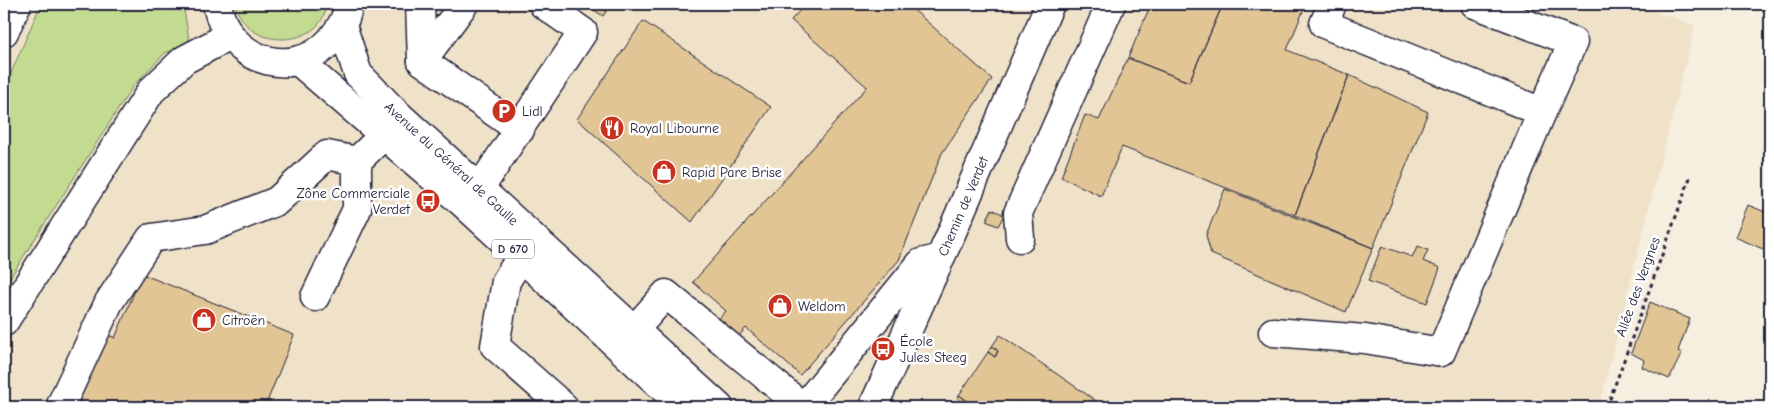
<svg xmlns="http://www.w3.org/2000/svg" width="1774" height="411" viewBox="0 0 1774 411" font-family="'Comic Neue',sans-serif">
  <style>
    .built { fill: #f0e2c9 }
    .green { fill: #c3db91; stroke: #727e66 }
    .building { fill: #e1c595; stroke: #22223b }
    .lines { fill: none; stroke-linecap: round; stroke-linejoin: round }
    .minor-casing { stroke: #22223b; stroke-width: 31 }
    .major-casing { stroke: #22223b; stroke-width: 31 }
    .highway-casing { stroke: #22223b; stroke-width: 31 }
    .path { stroke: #22223b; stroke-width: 3; stroke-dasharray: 4 4; stroke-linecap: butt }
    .minor { stroke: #fff; stroke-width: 28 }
    .major { stroke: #fff; stroke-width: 28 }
    .highway { stroke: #fff; stroke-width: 28 }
    .labels { text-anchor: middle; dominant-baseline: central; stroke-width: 5; stroke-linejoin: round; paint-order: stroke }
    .shield { fill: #fff; stroke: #646476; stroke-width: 1 }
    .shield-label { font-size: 12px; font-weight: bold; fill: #22223b }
    .poi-label { font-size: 14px; fill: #22223b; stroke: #fff; text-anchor: start }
    .street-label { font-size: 14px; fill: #22223b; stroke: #fff }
  </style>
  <rect width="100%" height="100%" fill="#f6eedf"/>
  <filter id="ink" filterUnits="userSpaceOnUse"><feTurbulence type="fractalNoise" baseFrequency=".02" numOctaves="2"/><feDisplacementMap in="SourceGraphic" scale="10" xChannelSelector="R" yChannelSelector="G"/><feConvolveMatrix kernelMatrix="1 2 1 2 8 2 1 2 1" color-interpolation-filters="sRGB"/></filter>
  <g filter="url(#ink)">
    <path class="built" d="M4,4h1628l63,21 -96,382h-1595z"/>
    <path class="green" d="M41,4h142l7,41 -25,8 -32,33 -129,201v-198z
      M234,4h92c-1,34 -46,43 -71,28 -10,-6 -17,-18 -21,-28z"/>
    <path class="building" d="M585,4h26l-8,12z
      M806,4h101l85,75 -50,74 -43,107 -99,115 -54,-47 -9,10 -19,-18 8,-9 -33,-29 174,-195 -76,-67z
      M1151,4h72l-34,78 -61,-24z
      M1223,4h83l-19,46 62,25 -54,140 -173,-68 -21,49 -40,-19 24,-62 14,5 29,-62 61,24z
      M643,21l128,86 -79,115 -115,-103z
      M1349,75l79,37 -55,136 -78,-33z
      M1225,189l148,59 -27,64 -135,-58 -5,-19z
      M1748,205l22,9v38l-35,-15z
      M992,209l12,6 -6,11 -12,-5z
      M1382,246l30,11 6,-11 10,4 -5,11 17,7 -13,35 -59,-22z
      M142,274l152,61 -29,72h-193l31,-74 12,5z
      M1650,302l40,17 -12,32 4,2 -13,26 -27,-12 2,-7 -13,-7z
      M1000,335l105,72h-60l-4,-2 -1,2h-11l-8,-5 -5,5h-40l-17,-12 29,-43 7,5 3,-6 -6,-5z
      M992,346l6,5 -3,6 -7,-5z
      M959,395l17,12h-6l-13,-9z
      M1021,402l8,5 -11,-2z"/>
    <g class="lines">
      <defs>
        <g id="minor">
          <path d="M420,4l2,57"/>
          <path d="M464,4l-42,57 98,69"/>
          <path d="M1475,4l98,38 -31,70"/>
          <path d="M480,188l103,-156 -40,-28"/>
          <path d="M1020,238l-2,-25 93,-209"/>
          <path d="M521,257l-15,24 -11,65 69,61"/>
          <path d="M315,297l42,-88v-48"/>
          <path d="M635,329l31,-35 137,113"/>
          <path d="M1273,332l92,7 76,13 101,-240 -218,-88 8,-20"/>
          <path d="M60,407l49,-105 42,-64 54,-8 72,-29 50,-46 30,6 28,-27"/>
          <path d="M804,407l117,-144 17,-4"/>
          <path id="s1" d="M873,407l75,-166 102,-237"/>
        </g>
        <g id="major">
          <path d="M217,4c10,60 85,81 120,28 6,-8 11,-18 11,-28"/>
          <path id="s2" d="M342,25l16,49 35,36 326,297"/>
          <path d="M298,61l167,144 219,202"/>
        </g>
        <path id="highway" d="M4,32l13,-28
          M4,322l147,-231 33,-31 45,-24"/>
      </defs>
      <use href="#minor" class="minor-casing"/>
      <use href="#major" class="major-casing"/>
      <use href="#highway" class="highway-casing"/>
      <path class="path" d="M1607,407l84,-232"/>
      <use href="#minor" class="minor"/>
      <use href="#major" class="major"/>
      <use href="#highway" class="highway"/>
    </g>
  </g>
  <defs>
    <symbol id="parking-disc" viewBox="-11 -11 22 22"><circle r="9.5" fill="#c8321e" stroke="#fff"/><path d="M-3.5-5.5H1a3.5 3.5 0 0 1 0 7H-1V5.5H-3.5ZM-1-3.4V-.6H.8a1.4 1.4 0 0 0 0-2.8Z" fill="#fff"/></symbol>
    <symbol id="restaurant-disc" viewBox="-11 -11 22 22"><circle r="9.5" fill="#c8321e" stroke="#fff"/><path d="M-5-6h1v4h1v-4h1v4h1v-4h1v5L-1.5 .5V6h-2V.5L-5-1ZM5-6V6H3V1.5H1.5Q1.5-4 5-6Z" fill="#fff"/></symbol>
    <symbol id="shop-disc" viewBox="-11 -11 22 22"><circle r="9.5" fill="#c8321e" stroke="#fff"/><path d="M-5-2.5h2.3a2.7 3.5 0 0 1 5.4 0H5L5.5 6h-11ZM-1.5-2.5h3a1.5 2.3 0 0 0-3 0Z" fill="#fff"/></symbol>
    <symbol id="bus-disc" viewBox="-11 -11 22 22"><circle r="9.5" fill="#c8321e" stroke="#fff"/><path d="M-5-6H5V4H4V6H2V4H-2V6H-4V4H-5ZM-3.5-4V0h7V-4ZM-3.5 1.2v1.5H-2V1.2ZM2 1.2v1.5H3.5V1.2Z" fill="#fff"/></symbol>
  </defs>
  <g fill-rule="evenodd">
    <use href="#parking-disc" x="490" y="97" width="28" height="28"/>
    <use href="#restaurant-disc" x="598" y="114" width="28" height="28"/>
    <use href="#shop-disc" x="650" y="158" width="28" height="28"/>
    <use href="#bus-disc" x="414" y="187" width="28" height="28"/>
    <use href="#shop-disc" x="766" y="292" width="28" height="28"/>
    <use href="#shop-disc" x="190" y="306" width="28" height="28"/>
    <use href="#bus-disc" x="869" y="335" width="28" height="28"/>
  </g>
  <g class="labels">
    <rect class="shield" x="492" y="239.5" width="42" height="19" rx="4"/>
    <g class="shield-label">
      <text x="513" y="249">D 670</text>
    </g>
    <g class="poi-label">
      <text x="522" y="111">Lidl</text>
      <text x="630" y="128">Royal Libourne</text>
      <text x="682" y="172">Rapid Pare Brise</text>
      <text x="410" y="193" text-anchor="end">Zône Commerciale<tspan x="410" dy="16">Verdet</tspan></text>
      <text x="798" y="306">Weldom</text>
      <text x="222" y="320">Citroën</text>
      <text x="900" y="341">École<tspan x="900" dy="16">Jules Steeg</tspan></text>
    </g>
    <g class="street-label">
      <text stroke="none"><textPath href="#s2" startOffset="181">Avenue du Général de Gaulle</textPath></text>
      <text stroke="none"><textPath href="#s1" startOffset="220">Chemin de Verdet</textPath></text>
      <text transform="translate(1638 287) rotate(-70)">Allée des Vergnes</text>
    </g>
  </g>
  <rect width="1774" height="411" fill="none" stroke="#fff" stroke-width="20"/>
  <rect x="10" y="10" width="1754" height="391" fill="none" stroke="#22223b" stroke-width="2" filter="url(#ink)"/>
</svg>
